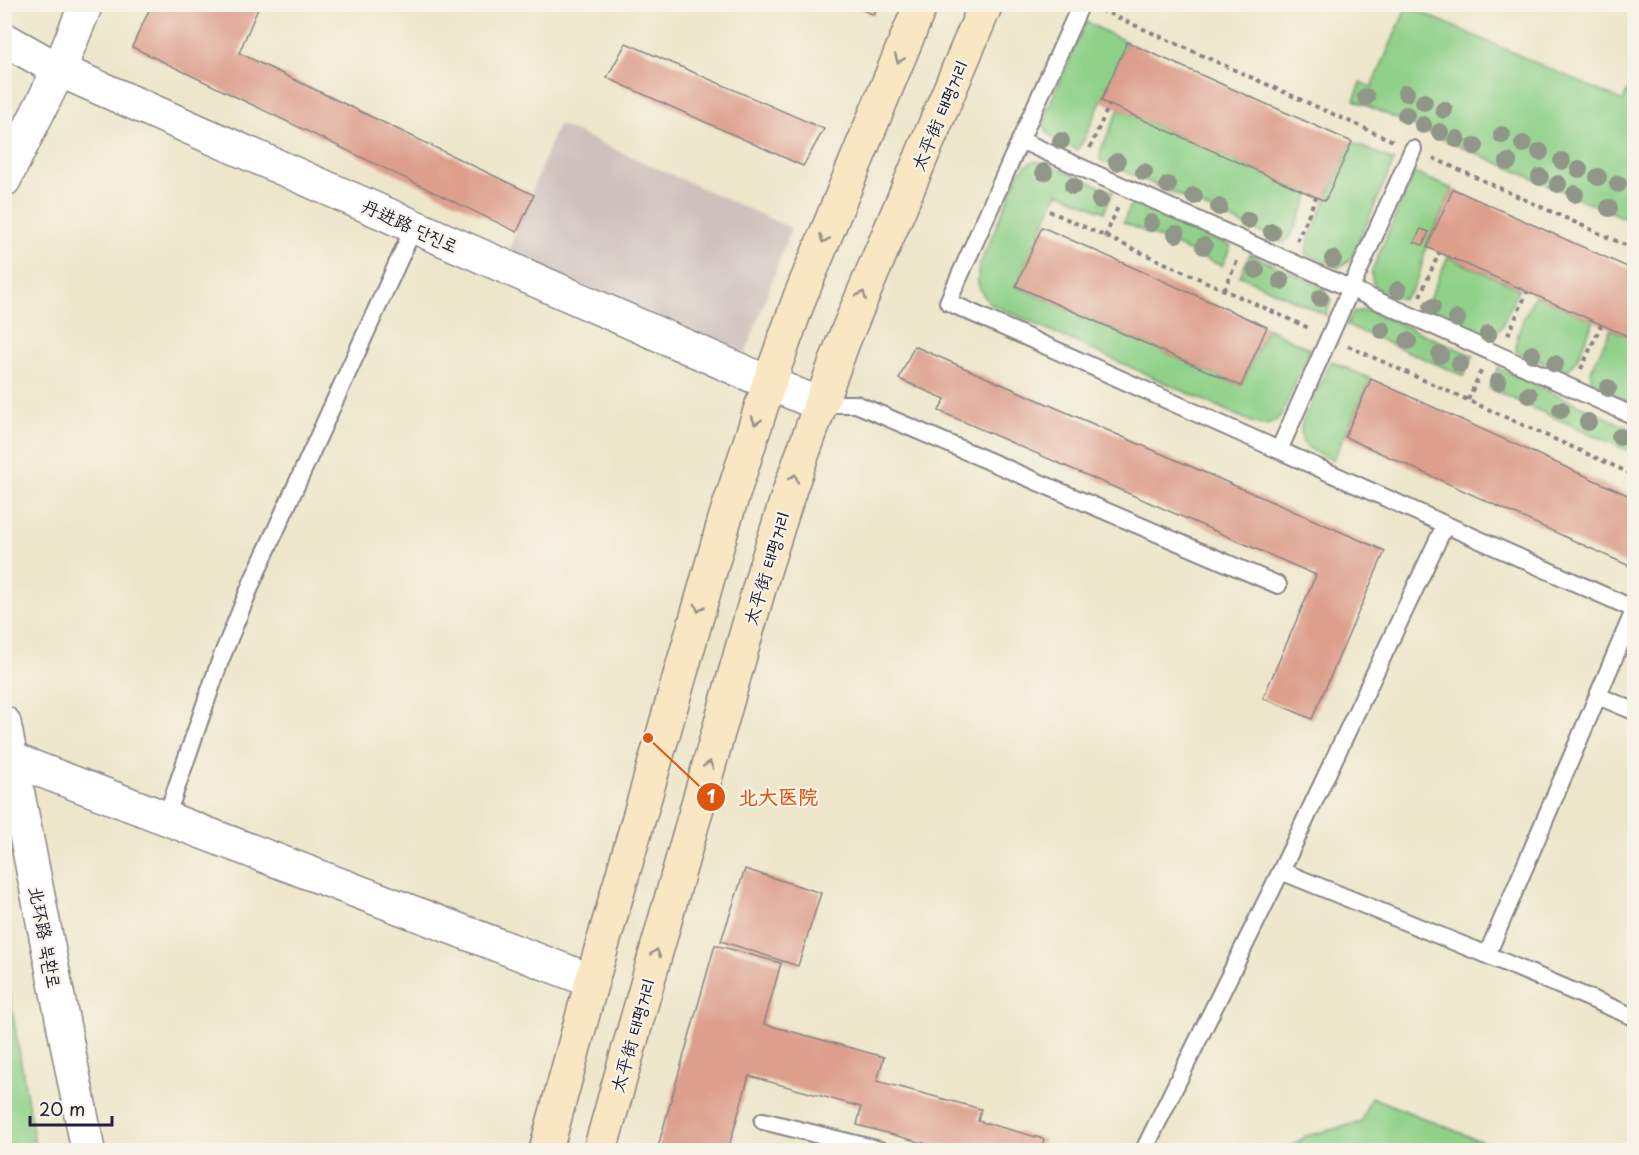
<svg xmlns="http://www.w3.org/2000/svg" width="1639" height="1155" viewBox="0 0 1639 1155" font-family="'Playpen Sans','LXGW WenKai TC','Poor Story',sans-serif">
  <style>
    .industrial { fill: #cfc0bb }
    .green { fill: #8fd189; stroke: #587a62; stroke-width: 1.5 }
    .building { fill: #dd9f8c }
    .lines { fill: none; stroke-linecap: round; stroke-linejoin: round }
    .service-casing { stroke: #888483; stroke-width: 20 }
    .minor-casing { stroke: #888483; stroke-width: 36 }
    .tertiary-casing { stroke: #888483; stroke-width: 36 }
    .secondary-casing { stroke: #888483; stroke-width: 36 }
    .path { stroke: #888483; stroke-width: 4; stroke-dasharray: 4.5 4.5; stroke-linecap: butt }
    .service { stroke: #fff; stroke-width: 16 }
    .minor { stroke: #fff; stroke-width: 33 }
    .tertiary { stroke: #fff; stroke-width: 33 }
    .secondary { stroke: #f9e7c3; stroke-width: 33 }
    .tree { fill: #909788 }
    .oneway { stroke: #988e86 }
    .labels { text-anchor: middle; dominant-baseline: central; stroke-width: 4.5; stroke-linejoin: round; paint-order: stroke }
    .street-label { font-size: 18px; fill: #22223b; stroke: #f7f3e8 }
    .leader { fill: none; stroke: #de560e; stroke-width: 2 }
    .callout-dot { fill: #de560e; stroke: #f7f3e8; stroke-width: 2 }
    .mark-label { font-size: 18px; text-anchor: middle; font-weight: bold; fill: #fff }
    .callout-label { font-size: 20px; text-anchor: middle; font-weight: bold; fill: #de560e; stroke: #f7f3e8; stroke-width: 4.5; stroke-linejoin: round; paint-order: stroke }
  </style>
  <rect width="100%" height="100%" fill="#f7f3e8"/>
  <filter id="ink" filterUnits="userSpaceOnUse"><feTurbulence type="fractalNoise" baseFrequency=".0167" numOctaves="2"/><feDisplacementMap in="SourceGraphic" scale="12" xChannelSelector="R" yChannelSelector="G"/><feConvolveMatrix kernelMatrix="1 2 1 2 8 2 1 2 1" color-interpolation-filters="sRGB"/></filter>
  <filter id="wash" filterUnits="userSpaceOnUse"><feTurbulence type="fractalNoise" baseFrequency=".008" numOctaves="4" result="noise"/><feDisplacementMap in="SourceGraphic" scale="24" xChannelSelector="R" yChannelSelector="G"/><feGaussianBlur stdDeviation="1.35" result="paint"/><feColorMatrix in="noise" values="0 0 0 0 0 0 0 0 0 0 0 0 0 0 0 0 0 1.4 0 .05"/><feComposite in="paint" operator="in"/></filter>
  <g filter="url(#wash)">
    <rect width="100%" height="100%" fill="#eee6cb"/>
    <path class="industrial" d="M558,124l233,104 -46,127 -238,-100z"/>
    <path class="green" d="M1407,6l216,95 11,-25v119l-10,23 -270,-118 7,-17 11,4z
      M1086,22l41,20 -43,98 -7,10c-17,-7 -34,-12 -33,-33z
      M1119,109l191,85 -18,40 -8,9 -184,-83 1,-10z
      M1352,142l42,19 -42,96 -4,5 -10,6 -32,-14 4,-18z
      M1034,161l9,1 70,30 -9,20 -46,-20 -42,94 225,100 26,-58 43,21 -29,66c-8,10 -15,12 -27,8l-263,-119c-13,-13 -16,-22 -11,-40l40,-93 5,-5z
      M1414,173l39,16c-9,19 -18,37 -26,56 -6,18 -7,44 -25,54 -17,-6 -33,-8 -30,-29z
      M1132,202l99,44 -9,20 -99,-44z
      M1250,254l70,32 6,5 5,10 -5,14 -86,-39z
      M1448,257l71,31 -17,38 -10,14 -63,-28 -1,-8 2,-7z
      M1535,295l59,26 -17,38 -11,14 -50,-22c-1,-20 11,-38 19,-56z
      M1364,310l9,2 100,44 -9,20 -118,-51 7,-12z
      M1611,329l23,10v66l-40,-18 -3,-9v-7z
      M1330,361l41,18 -38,81c-19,-9 -37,-11 -31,-37z
      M1498,368l136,62v15l-3,7 -142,-64z
      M5,969l31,181h-31z
      M1371,1097l132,53h-216l19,-14 55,-14z"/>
    <g id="blocks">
      <path class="building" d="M152,4h108l-21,49 295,142 -17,37 -385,-185z
        M850,4h28l-4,11z
        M1127,42l225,100 -27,59 -224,-100z
        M626,43l198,86 -21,37 -196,-88z
        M1453,189l181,81v69l-207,-92z
        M1042,227l225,100 -26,59 -225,-100z
        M1421,229l8,3 -6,13 -9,-3z
        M914,346l471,205 -73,168 -49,-21 53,-123 -377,-164 6,-12 -46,-20z
        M1371,379l263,119v70l-289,-131z
        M745,869l76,24 -23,73 -77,-25z
        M715,945l66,18 -17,61 120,33 -7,24 104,28 -3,12 66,18 -3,11h-92l-92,-25 4,-18 -112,-31 -21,74h-71z"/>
    </g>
  </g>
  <g filter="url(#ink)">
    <use href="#blocks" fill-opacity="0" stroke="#888483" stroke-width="1.5"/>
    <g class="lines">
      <defs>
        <path id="service" d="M1081,4l-133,298 686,307
          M1020,140l614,276
          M819,404h37l422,181
          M1279,450l134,-301
          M1598,696l36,15
          M166,818l54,-157 33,-81 161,-353
          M1281,871l206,84 147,62
          M1487,955l147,-344
          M763,1121l117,29
          M1144,1150l137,-279 164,-346"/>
        <path id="minor" d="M11,759l581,222"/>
        <path id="tertiary" d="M4,39l55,31 710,313 50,21
          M4,180l55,-110 27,-66
          M4,723l84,427"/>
        <path id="secondary" d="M546,1150l46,-169 133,-462 44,-136 31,-86 121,-293
          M600,1150l164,-579 27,-85 52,-144 143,-338"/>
      </defs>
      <use href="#service" class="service-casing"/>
      <use href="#minor" class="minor-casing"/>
      <use href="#tertiary" class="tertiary-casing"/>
      <use href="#secondary" class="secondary-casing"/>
      <path class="path" d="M1101,10l292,131
        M1090,148l19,-43
        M1433,158l201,91
        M1049,211l262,118
        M1105,237l13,-30
        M1297,241l19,-44
        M1629,247l5,-12
        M1224,290l13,-29
        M1420,296l19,-43
        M1508,335l19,-43
        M1348,346l286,129
        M1581,369l20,-44
        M1468,400l13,-29"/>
      <use href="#service" class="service"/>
      <use href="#minor" class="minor"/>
      <use href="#tertiary" class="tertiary"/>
      <use href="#secondary" class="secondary"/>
    </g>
    <g class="tree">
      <circle cx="1406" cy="93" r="9"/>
      <circle cx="1366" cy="97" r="9"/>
      <circle cx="1424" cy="102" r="9"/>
      <circle cx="1444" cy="110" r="9"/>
      <circle cx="1406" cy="115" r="9"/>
      <circle cx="1423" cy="125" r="9"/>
      <circle cx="1440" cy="132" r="9"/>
      <circle cx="1502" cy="135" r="9"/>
      <circle cx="1457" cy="139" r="9"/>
      <circle cx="1061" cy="141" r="9"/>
      <circle cx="1523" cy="144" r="9"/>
      <circle cx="1475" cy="146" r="9"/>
      <circle cx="1540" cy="152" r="9"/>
      <circle cx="1562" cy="161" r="9"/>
      <circle cx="1117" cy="162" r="9"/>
      <circle cx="1508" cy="162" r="9"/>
      <circle cx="1579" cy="169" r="9"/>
      <circle cx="1044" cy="172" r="9"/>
      <circle cx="1144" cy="172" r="9"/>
      <circle cx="1540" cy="177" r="9"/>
      <circle cx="1598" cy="177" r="9"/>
      <circle cx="1558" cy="184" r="9"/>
      <circle cx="1618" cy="184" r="9"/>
      <circle cx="1168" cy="185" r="9"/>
      <circle cx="1073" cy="186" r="9"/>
      <circle cx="1575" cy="194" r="9"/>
      <circle cx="1194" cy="196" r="9"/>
      <circle cx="1100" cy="200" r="9"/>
      <circle cx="1219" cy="207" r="9"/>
      <circle cx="1609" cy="208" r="9"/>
      <circle cx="1248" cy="220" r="9"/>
      <circle cx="1151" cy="223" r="9"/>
      <circle cx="1272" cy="232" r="9"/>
      <circle cx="1176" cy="234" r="9"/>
      <circle cx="1204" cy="246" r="9"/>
      <circle cx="1333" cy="259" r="9"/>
      <circle cx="1256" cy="270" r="9"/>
      <circle cx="1281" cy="281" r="9"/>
      <circle cx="1398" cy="290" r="9"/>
      <circle cx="1320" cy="298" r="9"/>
      <circle cx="1432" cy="307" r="9"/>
      <circle cx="1457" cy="319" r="9"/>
      <circle cx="1382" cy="330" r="9"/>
      <circle cx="1488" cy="334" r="9"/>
      <circle cx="1408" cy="341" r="9"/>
      <circle cx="1532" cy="354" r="9"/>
      <circle cx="1440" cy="355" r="9"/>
      <circle cx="1460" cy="364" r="9"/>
      <circle cx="1555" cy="364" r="9"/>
      <circle cx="1498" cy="382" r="9"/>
      <circle cx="1608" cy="388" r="9"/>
      <circle cx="1529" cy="395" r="9"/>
      <circle cx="1561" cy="410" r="9"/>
      <circle cx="1588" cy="422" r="9"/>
      <circle cx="1620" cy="437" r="9"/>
    </g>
    <defs><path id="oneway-chevron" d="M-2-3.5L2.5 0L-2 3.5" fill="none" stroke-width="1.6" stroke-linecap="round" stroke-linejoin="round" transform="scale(1.5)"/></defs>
    <g class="oneway">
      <use href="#oneway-chevron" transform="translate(899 59) rotate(112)"/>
      <use href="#oneway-chevron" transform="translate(824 239) rotate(112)"/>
      <use href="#oneway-chevron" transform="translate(862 295) rotate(-67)"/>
      <use href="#oneway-chevron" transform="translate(756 421) rotate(108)"/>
      <use href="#oneway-chevron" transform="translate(794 478) rotate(-70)"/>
      <use href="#oneway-chevron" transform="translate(699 608) rotate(106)"/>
      <use href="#oneway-chevron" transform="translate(709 765) rotate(-74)"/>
      <use href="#oneway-chevron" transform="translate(656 953) rotate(-74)"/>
    </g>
  </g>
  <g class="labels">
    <g class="street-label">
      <text transform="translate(939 115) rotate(-67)">太平街 태평거리</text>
      <text transform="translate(410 225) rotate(24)">丹进路 단진로</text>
      <text transform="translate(766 568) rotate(-73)">太平街 태평거리</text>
      <text transform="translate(46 937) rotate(79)">北环路 북환로</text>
      <text transform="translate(632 1035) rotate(-74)">太平街 태평거리</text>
    </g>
  </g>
  <path class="leader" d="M648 738L711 797"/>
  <g class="callout-dot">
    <circle cx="648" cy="738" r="6"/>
    <circle cx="711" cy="797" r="15"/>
  </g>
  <g class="mark-label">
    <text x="711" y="803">1</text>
  </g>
  <g class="callout-label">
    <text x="778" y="804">北大医院</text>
  </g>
  <rect width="1639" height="1155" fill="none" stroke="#f7f3e8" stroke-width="24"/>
  <path d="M30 1116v9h82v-9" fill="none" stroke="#22223b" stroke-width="3"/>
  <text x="39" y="1116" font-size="18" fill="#22223b" stroke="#f7f3e8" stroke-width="4.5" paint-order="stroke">20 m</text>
</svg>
